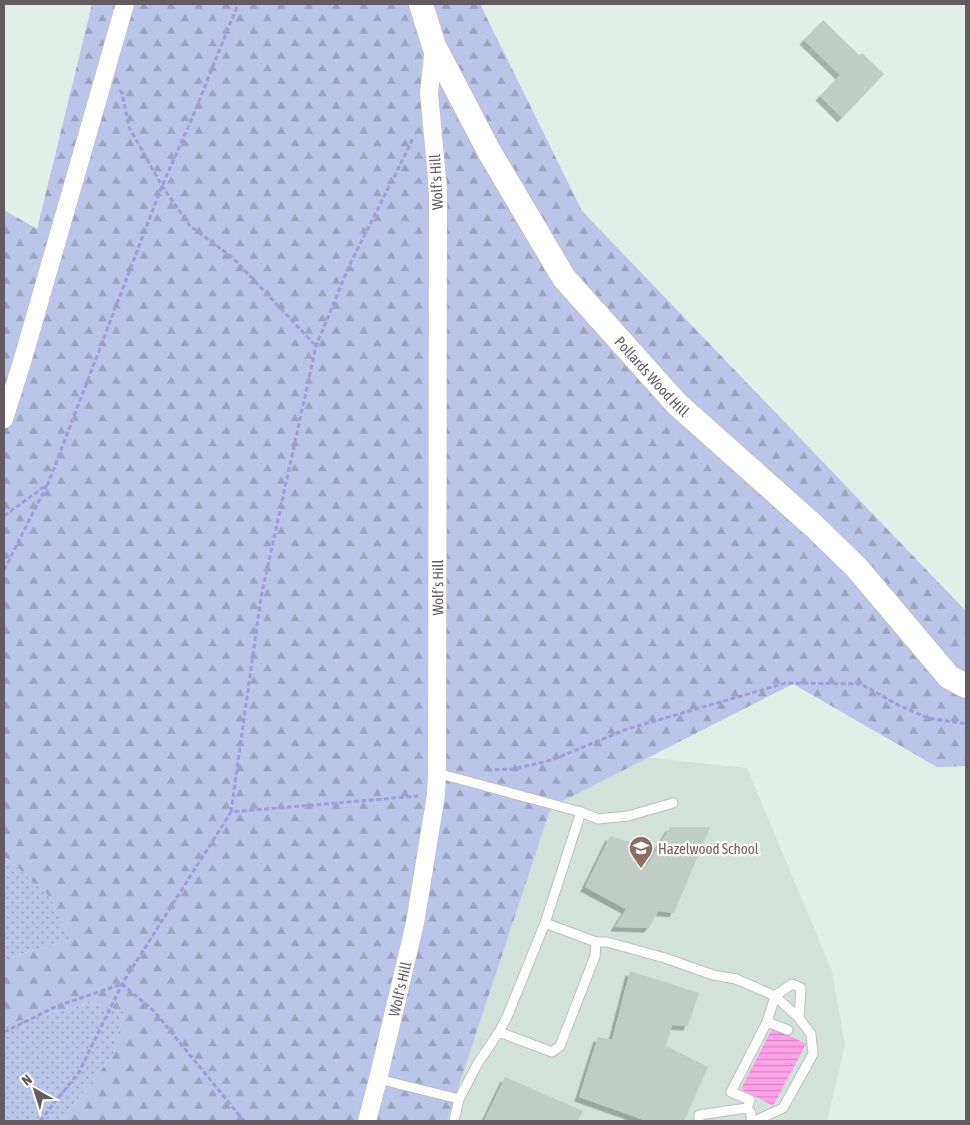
<svg xmlns="http://www.w3.org/2000/svg" width="970" height="1125" viewBox="0 0 970 1125" font-family="'Asap Condensed',sans-serif">
  <style>
    .education { fill: #d3e1db }
    .grass { fill: url(#grass-dots) }
    .forest { fill: url(#forest-firs) }
    .water { fill: url(#water-rules) }
    .building { fill: #c1ccc6; filter: url(#shadow) }
    .lines { fill: none; stroke-linecap: round; stroke-linejoin: round }
    .lane-casing { stroke: #c2babf; stroke-width: 11 }
    .street-casing { stroke: #c2babf; stroke-width: 19 }
    .secondary-casing { stroke: #c5bbc1; stroke-width: 26 }
    .path { stroke: #a19ddc; stroke-width: 3; stroke-dasharray: 5 2.5; stroke-linecap: butt }
    .lane { stroke: #fff; stroke-width: 9 }
    .street { stroke: #fff; stroke-width: 18 }
    .secondary { stroke: #fff; stroke-width: 24 }
    .labels { text-anchor: middle; dominant-baseline: central; stroke-width: 4.5; stroke-linejoin: round; paint-order: stroke }
    .street-label { font-size: 15px; fill: #645a61; stroke: #fff }
    .education-label { font-size: 15px; fill: #785e54; stroke: #fff; text-anchor: start }
  </style>
  <defs>
    <pattern id="grass-dots" width="8" height="8" patternUnits="userSpaceOnUse" patternTransform="scale(1.25)"><rect width="8" height="8" fill="#bbc5e9"/><path d="M2 2h.1M6 6h.1" fill="none" stroke="#9ca3c0" stroke-width="1.8" stroke-linecap="round"/></pattern>
    <pattern id="forest-firs" width="22" height="20" patternUnits="userSpaceOnUse" patternTransform="scale(1.25)"><rect width="22" height="20" fill="#bbc5e9"/><path d="M5 1l3.5 6h-7zM16 11l3.5 6h-7z" fill="#9ca3c0"/></pattern>
    <pattern id="water-rules" width="6" height="5" patternUnits="userSpaceOnUse" patternTransform="scale(1.25)"><rect width="6" height="5" fill="#ffa2e9"/><path d="M0 2.5h6" fill="none" stroke="#d287c0"/></pattern>
    <filter id="shadow"><feDropShadow dx="-4.5" dy="4.5" stdDeviation="0" flood-color="#0004"/></filter>
  </defs>
  <rect width="100%" height="100%" fill="#e2efe9"/>
  <path class="education" d="M540,746l207,22 85,203 13,74 -18,76h-432z"/>
  <path class="grass" d="M4,857l13,10 34,31 19,42 -66,19z
    M89,1003l35,8 -11,44 -52,66h-57v-96z"/>
  <path class="forest" d="M92,4h388l102,207 384,400v155l-29,1 -144,-83 -242,123 -104,314h-386l52,-66 11,-44 -35,-8 -85,22v-66l66,-19 -19,-42 -34,-31 -13,-10v-647l33,19z"/>
  <path class="water" d="M773,1027l33,17 -33,62 -32,-17z"/>
  <path class="building" d="M823,20l36,35 3,-2 22,21 -42,44 -22,-22 20,-21 -36,-35z
    M670,827h40l-36,86 -16,-2 -9,17 -34,-1 11,-18 -41,-22 25,-51 30,9 -8,16 15,4z
    M630,971l69,22 -11,33 -16,-1 -6,21 42,21 -24,54h-37l-68,-24 19,-60 14,3z
    M505,1077l78,34 -5,10h-94z"/>
  <g class="lines">
    <defs>
      <path id="lane" d="M437,773l144,39 17,7 30,-3 45,-13
        M596,942h11l58,16 48,17 23,4 39,17 24,22 12,16 2,20 -30,54 -28,13
        M767,1022l21,8
        M499,1032l53,20 8,-6 35,-90 1,-14 -51,-19
        M378,1079l81,20
        M454,1121l5,-22 19,-36 21,-31 8,-15 38,-94 36,-111
        M699,1121v-6l48,-7
        M751,1121v-8l-4,-5 3,-8 -19,-8 36,-70 8,-26 17,-12 9,4 -2,30"/>
      <g id="street">
        <path d="M4,419l18,-57 103,-358"/>
        <path id="s1" d="M367,1121l11,-42 37,-156 21,-128 1,-22 1,-584 -9,-96 5,-47"/>
      </g>
      <g id="secondary">
        <path id="s2" d="M421,4l13,42 56,107 74,125 113,126 138,123 42,41 92,109 17,9"/>
      </g>
    </defs>
    <use href="#lane" class="lane-casing"/>
    <use href="#street" class="street-casing"/>
    <use href="#secondary" class="secondary-casing"/>
    <path class="path" d="M120,90l2,3 7,34 33,59 28,40 42,31 84,89
      M4,516l44,-32 114,-298 31,-70 45,-112
      M4,570l43,-85
      M487,770l26,-1 39,-9 75,-31 159,-46 75,1 39,22 28,12 38,6
      M231,812l30,-215 55,-251 33,-80 61,-121 3,-8
      M4,1032l53,-26 65,-22 32,27 90,110
      M40,1121l39,-49 43,-88 109,-172 187,-16"/>
    <use href="#lane" class="lane"/>
    <use href="#street" class="street"/>
    <use href="#secondary" class="secondary"/>
  </g>
  <defs>
    <symbol id="school-pin" viewBox="-11 -11 22 30"><path d="M0 17L-7.5 6A9.5 9.5 0 1 1 7.5 6Z" fill="#8d6e63" stroke="#fff"/><path d="M0-5L7-2L0 1L-7-2ZM-4 1L0 2.5L4 1V4Q0 6-4 4Z" fill="#fff"/></symbol>
  </defs>
  <g fill-rule="evenodd">
    <use href="#school-pin" x="627" y="834" width="28" height="38"/>
  </g>
  <g class="labels">
    <g class="street-label">
      <text transform="translate(436 182) rotate(-93)">Wolf's Hill</text>
      <text stroke="none"><textPath href="#s2" startOffset="442">Pollards Wood Hill</textPath></text>
      <text stroke="none"><textPath href="#s1" startOffset="541">Wolf's Hill</textPath></text>
      <text stroke="none"><textPath href="#s1" startOffset="136">Wolf's Hill</textPath></text>
    </g>
    <g class="education-label">
      <text x="658" y="848">Hazelwood School</text>
    </g>
  </g>
  <rect width="970" height="1125" fill="none" stroke="#645a61" stroke-width="10"/>
  <g transform="translate(35 1090) rotate(321)" stroke="#ffffff" stroke-width="4" paint-order="stroke">
  <path d="M0-4L9 19L0 12L-9 19Z" fill="#645a61"/>
  <text y="-8" font-size="14" font-weight="bold" text-anchor="middle" fill="#645a61">N</text>
  </g>
</svg>
